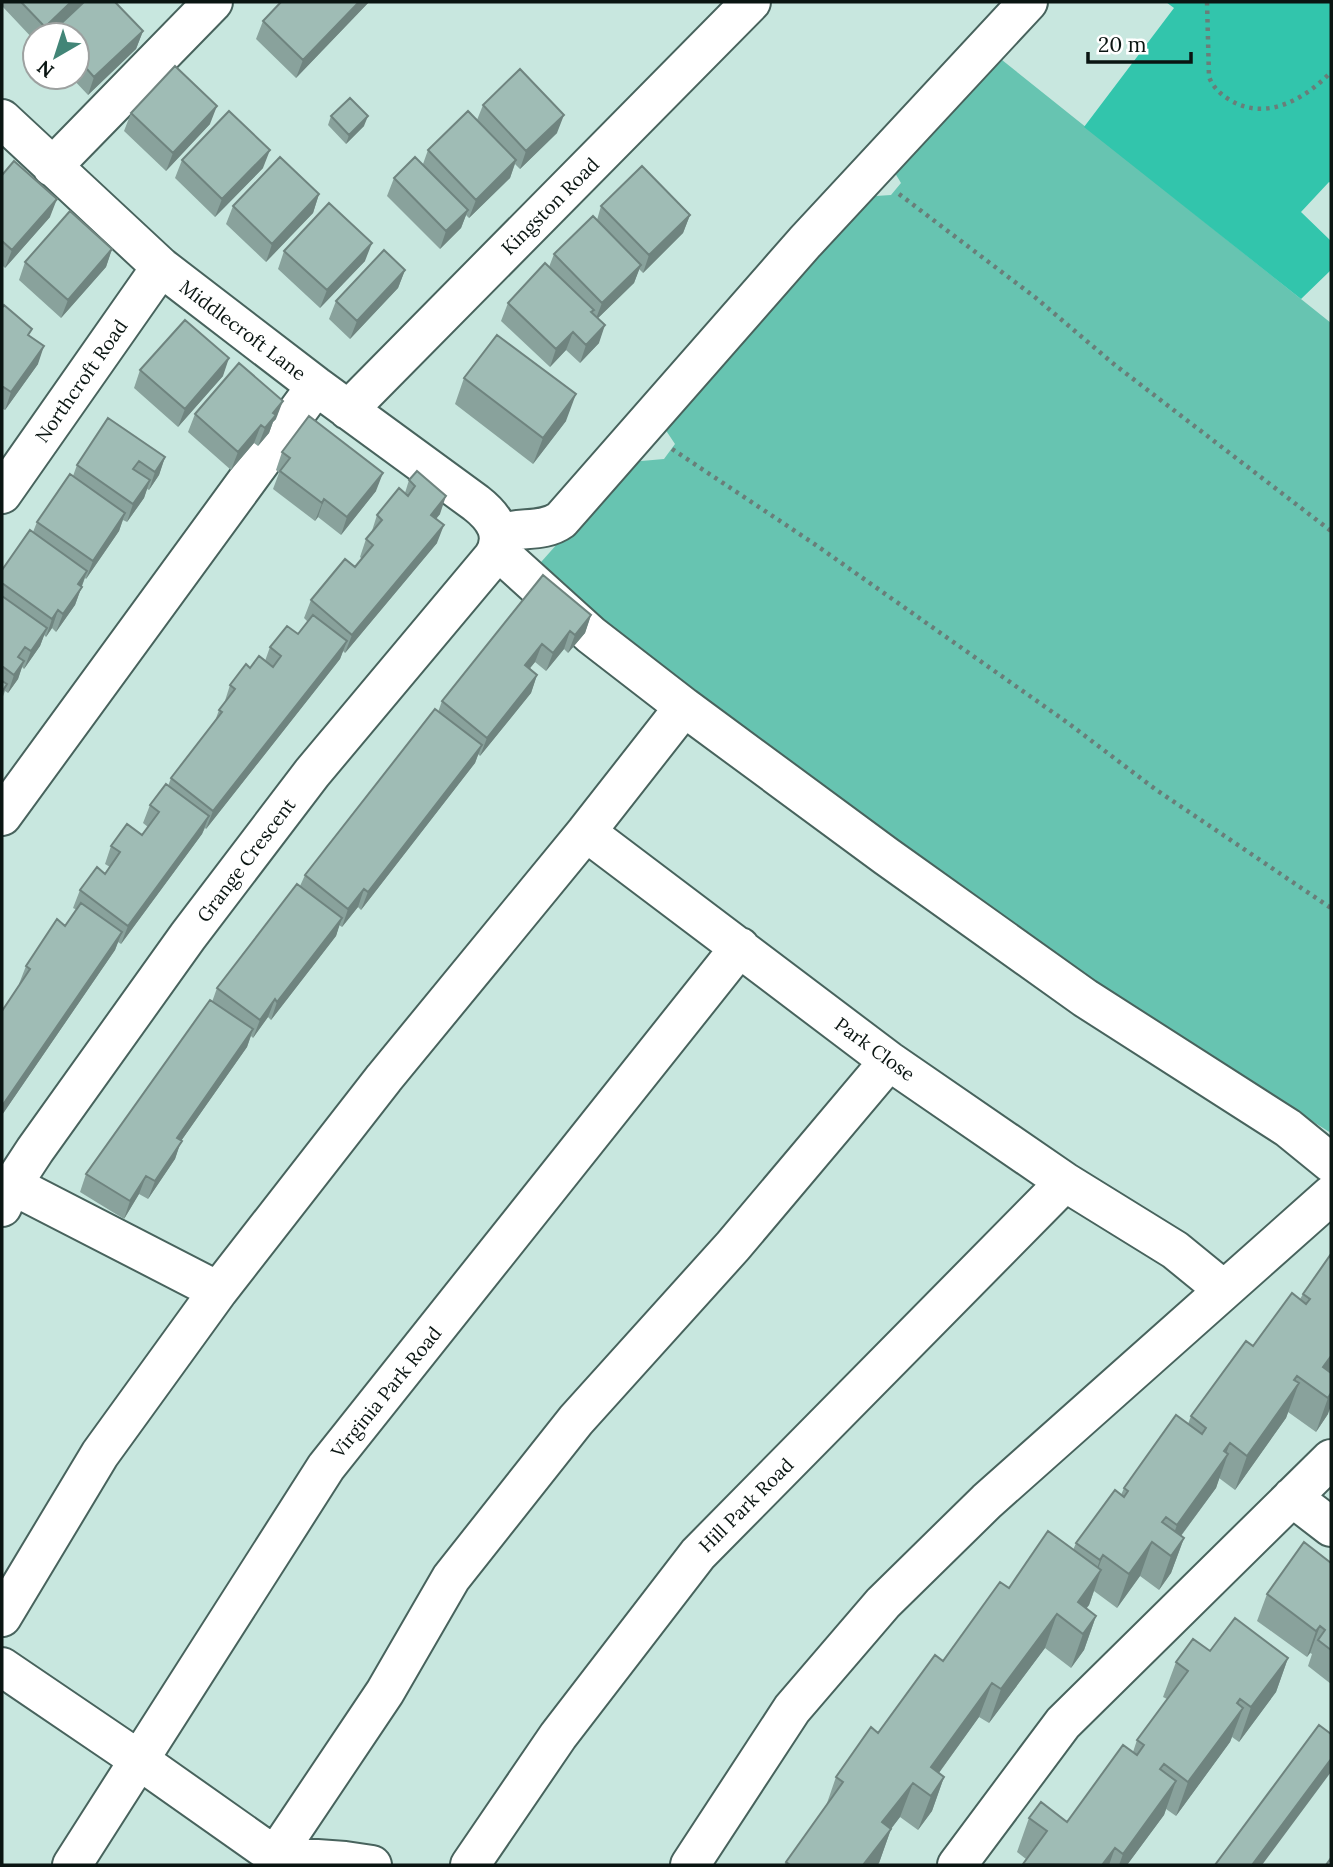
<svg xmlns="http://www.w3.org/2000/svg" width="1333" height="1867" viewBox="0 0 1333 1867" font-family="Lora,serif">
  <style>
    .green { fill: #67c4b1 }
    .forest { fill: #32c5ac }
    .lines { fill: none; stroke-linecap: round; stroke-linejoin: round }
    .minor-casing { stroke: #48635d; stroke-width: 42 }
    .path { stroke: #697e79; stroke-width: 4.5; stroke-dasharray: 3.5 5; stroke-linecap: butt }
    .minor { stroke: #fff; stroke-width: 38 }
    .wall { fill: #89a29c }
    .shaded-wall { fill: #6f847f }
    .building { fill: #9fbcb5; stroke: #6f847f; stroke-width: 2 }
    .labels { text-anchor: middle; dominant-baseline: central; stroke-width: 7; stroke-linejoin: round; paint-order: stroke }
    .street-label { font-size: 19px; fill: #0a1512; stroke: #fff }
  </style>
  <rect width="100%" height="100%" fill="#c8e7df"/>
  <path class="green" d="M997,56l334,267v810l-234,-147 -221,-158 -342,-258 96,-108 34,-3 11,-15 -14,-21 200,-226 30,-2 10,-12 -9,-15z"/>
  <path class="forest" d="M1166,2h165v181l-2,-1 -28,30 30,29v29l-30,29 -217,-172 90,-119z"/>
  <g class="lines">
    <defs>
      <path id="minor" d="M2,119l159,148 155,119 160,117c18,14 31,32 17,54l-181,216 -124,163 -153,214 -23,35 -10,22
        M52,167l161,-165
        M348,410l403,-408
        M2,494l159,-227
        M499,534c20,-8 44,-1 62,-14l244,-278 223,-240
        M497,550l94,85 93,72 202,149 199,142 203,130 43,35
        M2,816l314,-430
        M586,832l303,229 176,121 110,68 49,40
        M12,1185l206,106
        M1292,1497l39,30
        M2,1617l98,-163 118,-163 166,-213 202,-246 98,-125
        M2,1667l137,93 136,96 70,5 27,4
        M275,1856l110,-164 66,-114 125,-158 157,-174 156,-185
        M72,1865l254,-398 414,-520
        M470,1865l88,-129 140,-182 367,-372
        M690,1865l102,-156 91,-106 104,-102 344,-306
        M957,1865l106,-142 268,-264"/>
    </defs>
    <use href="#minor" class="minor-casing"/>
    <path class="path" d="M1207,2l2,75c4,10 11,17 21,23 36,22 75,-1 101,-28
      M899,194l137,104 79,67 216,166
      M672,449l141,94 255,180 87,66 176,119"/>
    <use href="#minor" class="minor"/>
  </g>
  <path class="wall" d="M2,2h82l-36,33h-13v6l-33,-35z
    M369,2l-73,76 -40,-39 7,-18z
    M143,31l-7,18 -48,46 -17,-18h6v-42h-26l1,-3z
    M483,105l74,28 -37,36 -5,-5 -5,14 -41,40 -3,-3 -5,13 -21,21 -53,-53 7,-18 29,-14 5,-14 49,-30z
    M131,113l79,11 -44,47 -42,-40z
    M331,116l33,10 -18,18 -18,-19z
    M182,160l81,8 -48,49 -40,-39z
    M2,175l48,42 -45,51 -3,-3z
    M319,194l-6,19 -47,49 -40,-38 7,-18z
    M601,206l89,9 -7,18 -40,40 -4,-4 -5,14 -36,35 1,25 -19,20 -14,-13 -16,17 -49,-46 7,-18 41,-36 5,-13 43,-34z
    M112,249l-6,18 -45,51 -42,-38 6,-18z
    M284,251l81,10 -45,47 -42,-39z
    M405,270l-7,18 -48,51 -21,-20 7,-18z
    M2,308l27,28 9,28 -33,46 -2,-1 -1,3z
    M140,370l83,6 -45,51 -44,-39z
    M464,378l102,43 -33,43 -78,-60z
    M195,414l81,5 -3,3 -4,11 -11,13 -4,-3 -23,27 -43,-38z
    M282,452l94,39 -35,44 -23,-18 -3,4 -42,-32 6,-16 -3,-3z
    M165,457l-6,18 -10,15 -2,-1 -3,9 -17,24 -4,-2 -4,11 -33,48 -1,-1 -10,27 -19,27 -4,-4 -6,9 -2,-2 -4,11 -16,23 -2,-2 -4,12 -10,14 -3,-2 -3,8v-129l31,-38 4,-10 36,-46 4,-11z
    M417,471l23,43 -4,5 1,24 -92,110 -2,-2 -3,8 -134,170 -1,-1 -3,6 -81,110 -3,-2 -3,8 -113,165v-104l18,-27h-1l7,-18 39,-40 12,-16 -4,-2 7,-18 25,-16 5,-7 -5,-3 6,-18 31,-11 6,-8 -5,-4 7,-18 18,-19 3,-8 44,-57 4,-11 5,-6 6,-19 20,-17 15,-7 5,-14 28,-13 10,-12 -4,-4 7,-18 44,-33 7,-8 -2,-2 6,-18 5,-5 6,-19 28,-22 4,-13z
    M591,615l-6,18 -17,20 -4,-4 -18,22 -11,-9 -5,6 7,7 -6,18 -51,63 -2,-2 -3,9 -114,147 -3,-3 -16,20 -3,-2 -3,11 -65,84 -3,-3 -15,21 -2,-2 -4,11 -66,94 -6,18 -27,40 -9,-5 -15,25 -44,-27 6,-18 126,-172 5,-14 83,-102 5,-11 133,-163 4,-11z
    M1331,1254l-3,160 -12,18 -28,-20 -2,6 -51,72 -16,-12 -3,10 -35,48 3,2 -13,35 -12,17 -19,-14 -23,32 -23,-17 -5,14 -3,3 10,8 -12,34 -13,18 -26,-20 -56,75 -10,-6 -40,56 5,4 -12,34 -14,19 -18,-13 -9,12 -12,34 -2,2h-93l42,-59 10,-29 42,-44 131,-145 64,-38 3,-7 45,-48 3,-7 64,-64 3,-8 62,-70 47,-47 3,-5z
    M1331,1563v121l-23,-18 4,-12 -2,-1 -3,4 -50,-36 10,-27z
    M1210,1651l78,7 -12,34 -37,50 -7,-5 -2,5 -54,74 -10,-7 -2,6 -37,50h-104l3,-6 -9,-7 12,-34 38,4 66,-70 4,-12 30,-41 -4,-2 13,-35z"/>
  <path class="shaded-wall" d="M71,2h13l-36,33h-6l3,-8z
    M359,2h10l-73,76 7,-18z
    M143,31l-7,18 -48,46 6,-18z
    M217,106l-7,18 -44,47 7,-18z
    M564,115l-7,18 -37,36 6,-18z
    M368,116l-4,10 -18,18 3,-9z
    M270,150l-7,18 -48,49 7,-18z
    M516,160l-6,18 -41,40 7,-18z
    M319,194l-6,19 -47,49 6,-18z
    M57,199l-7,18 -45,51 7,-18z
    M468,210l-7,18 -21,21 6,-18z
    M690,215l-7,18 -40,40 6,-18z
    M372,243l-7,18 -45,47 7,-18z
    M112,249l-6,18 -45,51 7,-18z
    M641,265l-7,18 -39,38 7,-18z
    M405,270l-7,18 -48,51 7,-18z
    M605,325l-6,18 -19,20 6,-18z
    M573,332l-7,18 -16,17 6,-18z
    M44,346l-6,18 -33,46 6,-18z
    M229,358l-6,18 -45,51 7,-18z
    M576,394l-10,27 -33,43 10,-26z
    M283,401l-7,18 -3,3 -4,11 -11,13 7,-18 8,-15z
    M261,425l-7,18 -23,27 7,-18z
    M165,457l-6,18 -10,15 6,-18z
    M383,473l-7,18 -35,44 6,-18z
    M150,480l-6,18 -17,24 6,-18z
    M446,496l-6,18 -16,19 7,-18z
    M324,499l-6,18 -3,4 7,-18z
    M125,513l-6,18 -33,48 7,-18z
    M444,525l-7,18 -92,110 7,-18z
    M87,571l-12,34 -19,27 7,-18 15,-30z
    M58,610l-6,18 -6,9 6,-18z
    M591,615l-6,18 -17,20 7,-18z
    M47,628l-7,18 -16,23 7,-18z
    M570,631l-6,18 -18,22 7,-18z
    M347,641l-7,18 -134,170 7,-18z
    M542,644l-7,18 -17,21 7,-18z
    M24,661l-6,18 -10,14 6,-18z
    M537,675l-6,18 -51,63 7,-18z
    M482,745l-7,18 -114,147 7,-18z
    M209,816l-7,18 -81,110 7,-18z
    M364,889l-6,18 -16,20 6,-18z
    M342,918l-6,18 -65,84 6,-18z
    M122,932l-7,18 -113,165v-9z
    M275,999l-7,18 -15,21 7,-18z
    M253,1029l-6,18 -66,94 -6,18 -27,40 7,-18 22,-43z
    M146,1176l-7,18 -15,25 6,-18z
    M1331,1356v16l-8,-5z
    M1297,1376l-7,20 9,-13 -13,35 -51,72 12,-34z
    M1331,1393v13l-3,8 -12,18 12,-34z
    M1230,1443l-6,16 4,-5 -12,34 -48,65 -1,-1 10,-27z
    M1184,1538l-13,35 -12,17 12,-34z
    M1152,1542l-12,34 -23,32 12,-34z
    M1103,1555l-9,25 7,-10 -12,35 -16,21 5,-24 13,-17 9,-25z
    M1057,1614l-12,34 -56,75 12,-34z
    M1096,1616l-12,34 -13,18 12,-34z
    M1320,1626l-10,27 -3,4 9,-26z
    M1288,1658l-12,34 -37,50 12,-35z
    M992,1683l-13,34 -54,75 6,-25z
    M1240,1699l-10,26 13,-17 -13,34 -54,74 12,-34z
    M1331,1759v13l-69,93h-10z
    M944,1777l-12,34 -14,19 13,-34z
    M1176,1781l-12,34 -37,50h-8l4,-11z
    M913,1783l-13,34 -30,39 12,-34z
    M891,1829l-12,34 -2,2h-14z
    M1115,1848l-6,17h-7z"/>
  <path class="building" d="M21,2h50l-26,25z
    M84,2h31l28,29 -49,46 -17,-19v-23h-22l-3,-3z
    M281,2h78l-56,58 -40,-39z
    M175,66l42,40 -44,47 -42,-40z
    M520,69l44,46 -38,36 -43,-46z
    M350,98l18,18 -19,19 -18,-19z
    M229,111l41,39 -48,49 -40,-39z
    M468,111l48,49 -40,40 -48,-50z
    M280,157l39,37 -47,50 -39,-38z
    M415,157l53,53 -22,21 -52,-53z
    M14,161l43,38 -45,51 -10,-9v-66z
    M642,166l48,49 -41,40 -48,-49z
    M329,203l43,40 -45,47 -43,-39z
    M70,211l42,38 -44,51 -43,-38z
    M593,216l48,49 -39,38 -48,-49z
    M384,250l21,20 -48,51 -21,-20z
    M545,263l49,47 -3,2 14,13 -19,20 -13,-13 -17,17 -48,-46z
    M4,305l28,24 -4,6 16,11 -33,46 -9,-6v-78z
    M185,320l44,38 -44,51 -45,-39z
    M497,335l79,59 -33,44 -79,-60z
    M239,363l44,38 -10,12 3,2 -11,13 -4,-3 -23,27 -43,-38z
    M309,416l74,57 -36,44 -23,-18 -2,4 -42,-32 10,-13 -8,-6z
    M108,418l57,39 -10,15 -16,-11 -6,8 17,11 -17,24 -56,-39z
    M417,471l29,25 -15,19 13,10 -92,110 -41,-35 34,-41 10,8 18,-22 -7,-6 16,-19 -5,-5 22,-27 9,8 7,-10 -6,-6z
    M70,474l55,39 -32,48 -56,-39z
    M30,530l57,41 -9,13 4,3 -19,27 -5,-4 -6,9 -50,-36v-13z
    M543,575l48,40 -16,20 -5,-4 -17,22 -11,-9 -17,21 12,10 -50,63 -45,-37z
    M2,596l45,32 -16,23 -6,-4 -7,10 6,4 -10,14 -12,-9z
    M313,615l34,26 -134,170 -42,-33 51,-66 -3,-2 16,-21 -5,-4 16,-21 4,4 9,-12 14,11 8,-11 -11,-9 17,-21 11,8z
    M2,681l5,3 -5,8z
    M435,709l47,36 -114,147 -4,-3 -16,20 -43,-34z
    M166,784l43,32 -81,110 -48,-36 17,-23 8,7 15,-22 -9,-6 16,-22 15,11 17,-23 -9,-7z
    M297,884l45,34 -65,84 -2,-3 -15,21 -43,-32z
    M81,903l41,29 -120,174v-95l28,-42 -4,-3 31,-47 8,7z
    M210,1000l43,29 -76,109 5,3 -27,40 -9,-5 -16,25 -44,-27z
    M1331,1254v102l-8,11 8,6v20l-3,5 -31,-22 -3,4 5,3 -52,73 -17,-13 -6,8 4,3 -51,71 -11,-8 -4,5 22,16 -13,18 -19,-14 -23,32 -26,-19 -3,5 -24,-17 39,-53 9,7 4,-6 -4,-3 52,-73 26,19 4,-6 -15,-12 55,-75 7,5 39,-53 14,11 4,-5 -7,-5z
    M1048,1531l53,39 -23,32 18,14 -13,18 -26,-20 -56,75 -9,-6 -61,84 13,10 -13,19 -18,-13 -31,39 9,7 -28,36h-73l-4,-3 57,-80 -7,-5 35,-50 7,6 57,-78 8,6 57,-79 9,6z
    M1304,1542l27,21v87l-13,-10 7,-10 -5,-4 -4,5 -49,-37z
    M1235,1618l53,40 -37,49 -11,-8 -3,4 6,5 -55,74 -24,-18 -4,5 16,12 -53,73 -8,-6 -13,17 -79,-1 24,-33 -18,-13 12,-16 26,20 56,-77 14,10 7,-10 -7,-5 51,-69 -12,-9 17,-23 17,12z
    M1319,1725l12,9v25l-79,106h-37z
    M1331,1858v7h-5z"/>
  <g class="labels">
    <g class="street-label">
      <text transform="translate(550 206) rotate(-45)">Kingston Road</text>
      <text transform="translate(243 330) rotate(37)">Middlecroft Lane</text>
      <text transform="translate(81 381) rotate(-55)">Northcroft Road</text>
      <text transform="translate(246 860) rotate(-53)">Grange Crescent</text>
      <text transform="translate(875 1049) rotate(36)">Park Close</text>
      <text transform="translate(386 1392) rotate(-51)">Virginia Park Road</text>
      <text transform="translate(746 1505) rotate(-45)">Hill Park Road</text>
    </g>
  </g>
  <rect width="1333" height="1867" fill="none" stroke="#0a1512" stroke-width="7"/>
  <g transform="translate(56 56) rotate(219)"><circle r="33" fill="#ffffff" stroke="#9da1a0" stroke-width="2"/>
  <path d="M0-5L12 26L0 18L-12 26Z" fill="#428577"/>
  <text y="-10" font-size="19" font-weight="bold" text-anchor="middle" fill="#0a1512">N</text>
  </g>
  <path d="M1088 52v10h103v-10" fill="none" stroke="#0a1512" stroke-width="3.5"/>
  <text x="1098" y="52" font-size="21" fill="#0a1512" stroke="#ffffff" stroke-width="5" paint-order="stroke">20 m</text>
</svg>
